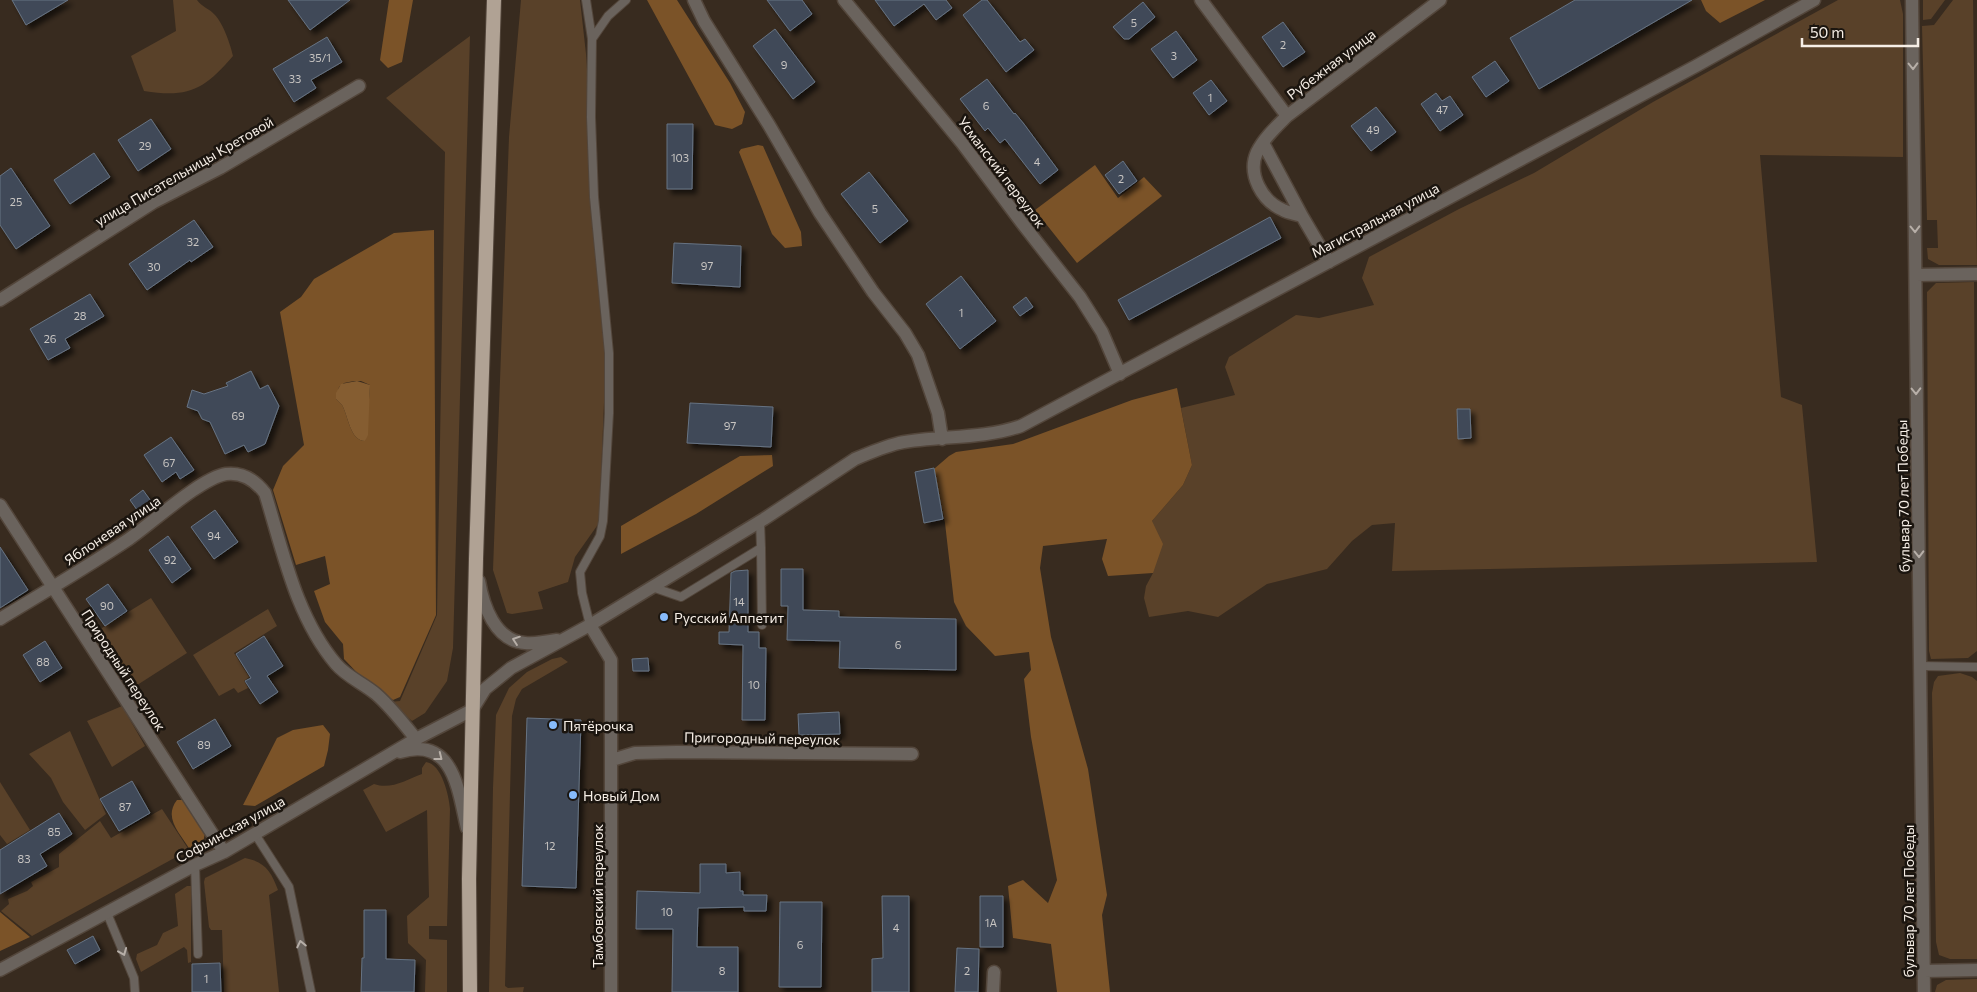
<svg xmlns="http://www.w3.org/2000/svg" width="1977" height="992" viewBox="0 0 1977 992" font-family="Commissioner,sans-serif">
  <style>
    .green { fill: #594129 }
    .forest { fill: #7b5328; fill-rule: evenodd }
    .water { fill: #855d31 }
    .building { fill: #3f4a58; stroke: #677383; filter: url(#shadow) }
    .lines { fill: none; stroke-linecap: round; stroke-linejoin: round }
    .service-casing { stroke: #53463b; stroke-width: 10 }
    .minor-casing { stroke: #53463b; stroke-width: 15 }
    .trunk-casing { stroke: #53463b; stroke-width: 16 }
    .service { stroke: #6a635d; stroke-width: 8 }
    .minor { stroke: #6a635d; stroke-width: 12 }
    .trunk { stroke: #b0a294; stroke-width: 14 }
    .oneway { stroke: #b7afa8 }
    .poi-dot { fill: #87bbfb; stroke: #1b150f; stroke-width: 2 }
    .labels { text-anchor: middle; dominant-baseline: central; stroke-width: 5; stroke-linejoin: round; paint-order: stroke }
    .number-label { font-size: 11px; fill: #c8c5c2 }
    .street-label { font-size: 14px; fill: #f6eee6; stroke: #1b150f }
    .poi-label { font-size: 14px; fill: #f6eee6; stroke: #1b150f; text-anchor: start }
  </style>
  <defs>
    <filter id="shadow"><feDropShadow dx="4.5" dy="4.5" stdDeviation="2.5" flood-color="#0009"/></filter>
  </defs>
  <rect width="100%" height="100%" fill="#382b1f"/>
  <path class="green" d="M173,0h24c5,7 13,9 18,15 8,8 16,31 18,41 -29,34 -45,42 -89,35l-13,-35 45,-25z
    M521,0h59l6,54 20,301 -7,168 -24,34 -7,25 -30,10 5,17 -31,5 -5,-1 -14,-43 16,-433z
    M1838,0h62l3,14v143l-143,-2 21,242 21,8 15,157 -425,9 3,-48 -23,2 -20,16 -25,28 -60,15 -49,33 -30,-6 -39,6 -5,-19 2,-12 7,-13 -1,-52 31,-36 9,-20 -11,-57 54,-13 -10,-28 4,-10 67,-42 23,3 55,-13 -12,-27 7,-21 90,-48 75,-36 119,-71z
    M1923,0h22l-14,19 -8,1z
    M1953,0h20l4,265h-38l-11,-6 -1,-11h11l-1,-28h-10l-5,-194 12,-1z
    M470,36l-17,612 -6,33 -22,32 -13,8 -22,-19 10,-1 37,-86 8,-463 -59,-54z
    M1974,282l3,369 -9,7 -37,1 -2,-8 -2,-359 9,-9z
    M151,598l36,55 -56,36 -34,-58z
    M268,609l9,17 -43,27 15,24 -5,4 4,7 -10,5 -4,-5 -15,8 -26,-41z
    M561,657l7,5 -46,27 -6,10 -4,17 -7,270 3,2 16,-1 -1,5h-34l4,-204 3,-73 13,-27 18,-16 25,-13z
    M1960,673l12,4 5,4v278h-27l-11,-4 -3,-13 -4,-249 2,-11 4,-6z
    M122,706l23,40 -33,21 -25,-46z
    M70,731l36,83 -21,16 -22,-28 -12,-24 -22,-24z
    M426,762c16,2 23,34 24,47l-3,117h-18v13l18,1v52h-22l1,-32 -18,-17 -1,-27 22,-19 -2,-87 -41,22 -23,-42 11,-6c17,6 32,-4 48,-10v-6z
    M0,782l30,48 -23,14 -7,-9z
    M162,809l27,41 -157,86 -31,-25 8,-7 -1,-5 19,-8 6,-5 -2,-4 28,-15v-13l41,-33 11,17z
    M245,858c20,4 26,13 33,32l-9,5 10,97h-55l-2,-62h-11l-2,-3 -5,-45 1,-4z
    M187,886h4v76l-3,1 -1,-13 -3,-3 -43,25 -5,-13 1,-5 20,-9 6,-12 15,-7 -3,-32z
    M1977,979v13h-42l2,-7 9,-5z"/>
  <path class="forest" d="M389,0h24l-11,62 -14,6 -8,-8z
    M647,0h30l53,83 15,29 -3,12 -10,5 -17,-4z
    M1701,0h64l-45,23 -14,-12z
    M758,145l5,1 38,86 1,14 -17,2 -13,-14 -33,-82 2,-3z
    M1095,165l23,33 26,-21 18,19 -85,67 -42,-53z
    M434,230l2,385 -36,82 -7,3 -28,-19 -21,-22 -1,-15 -18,-22 -11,-31 16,-7 -5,-28 -29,9 -23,-75 10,-24 21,-21 -24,-133 21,-15 13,-18 80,-46zM354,381h7l9,4v4l-5,52c-15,0 -17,-26 -23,-36 -2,-2 -4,-4 -6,-6l3,-12 5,-4z
    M1177,388l15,77 -9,20 -31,36 11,23 -10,29 -45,3 -6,-17 5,-20 -64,7 -3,22 11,69 37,132 19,126 -5,20 8,77h-53l-6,-48 -38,-6 -5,-52 15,-6 25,23 9,-23 -26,-143 -7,-58 7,-9 -2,-18 -34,4 -29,-30 -12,-24 -9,-79 -11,-54 15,-13 7,-4 57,-8 119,-44z
    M772,455l1,11 -77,48 -75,40v-28l119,-70z
    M323,725l7,9 -2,16 -4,16 -69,40 -12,-1 34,-67 16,-8z
    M177,800h8l20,33 -2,10 -13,7c-10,-17 -27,-32 -13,-50z
    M0,912l30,25 -30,14z"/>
  <path class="water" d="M357,381l13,4 -2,50 -3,6c-15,0 -17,-26 -23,-36 -2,-2 -4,-4 -6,-6v-6l5,-9z"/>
  <path class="building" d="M12,0h56l-42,25z
    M288,0h62l-40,30z
    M767,0h35l10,14 -22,17z
    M875,0h71l6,8 -16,12 -12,-16 -30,22z
    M982,0h5l33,42 5,-3 9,11 -28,22 -43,-57z
    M1575,0h117l-153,89 -29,-51z
    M1143,2l12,15 -26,22h-5l-11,-12z
    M1283,22l22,30 -22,15 -21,-30z
    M775,29l40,53 -22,17 -40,-53z
    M1176,31l21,29 -24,18 -22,-29z
    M327,37l15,25 -31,18 5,8 -22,14 -21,-33z
    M1495,61l14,20 -23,16 -14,-20z
    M987,79l27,35 1,-1 9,11 34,46 -18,14 -35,-45 -5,4 -12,-15 -3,3 -25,-32z
    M1211,80l16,21 -18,14 -16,-22z
    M1436,93l6,8 8,-5 13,19 -23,16 -19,-27z
    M1376,107l20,25 -25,19 -20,-25z
    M151,119l20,30 -33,22 -20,-31z
    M667,124h26l-1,65h-25z
    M94,153l16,24 -40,27 -16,-24z
    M1123,161l14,20 -18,13 -14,-19z
    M11,168l39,58 -34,23 -16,-24v-49z
    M869,172l39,49 -28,22 -39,-49z
    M1270,217l11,21 -152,82 -11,-20z
    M194,220l19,27 -22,15 -1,-2 -43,30 -18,-26z
    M674,243l67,3 -1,41 -68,-4z
    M961,276l35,45 -36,28 -34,-45z
    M90,294l14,22 -39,23 5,9 -22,12 -18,-31z
    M1026,297l7,10 -13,9 -7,-9z
    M251,371l9,18 8,-4 11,21 -14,38 -17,8 -4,-7 -19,9 -15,-32 -8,-3 -4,-8 -11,-4 5,-17 12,4 24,-8 -2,-3z
    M690,403l83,4 -2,40 -84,-4z
    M1457,409h13l1,29 -13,1z
    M171,437l23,33 -14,9 -4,-7 -14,10 -18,-27z
    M934,468l9,51 -19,4 -9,-51z
    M143,490l10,14 -13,10 -10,-14z
    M215,510l23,32 -24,17 -23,-32z
    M168,536l23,33 -19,14 -23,-33z
    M0,547l28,43 -28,18z
    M781,569h22v41l36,1v6l117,2v51l-117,-2 1,-27 -53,-1 1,-34h-7z
    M748,570v62h11v16h7l-1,72h-23l1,-75 -24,-1v-12h10l2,-59 4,-2z
    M108,584l19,27 -22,15 -19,-27z
    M264,636l19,30 -16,10 11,16 -18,12 -15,-23 6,-3 -15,-24z
    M45,641l17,27 -22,14 -17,-27z
    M648,658l1,13h-16l-1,-12z
    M839,712l1,22 -41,1 -1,-21z
    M527,718l54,2 -5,168 -54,-2z
    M215,719l16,27 -38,23 -16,-27z
    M132,781l18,32 -31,18 -19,-32z
    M59,813l13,21 -32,20 7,12 -47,28v-44z
    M700,864h26v9l14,-1v19h3v4h24l-1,16h-22v-4l-46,1 -1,39h41v45h-66l1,-63h-37l1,-38 63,2z
    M882,896h27v96h-37v-33l11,-1z
    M980,896h23v51h-23z
    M780,902h42l-1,85h-42z
    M364,910h22v49l29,1 -1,32h-53l1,-34h2z
    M93,936l7,14 -25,14 -8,-14z
    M957,948l22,1 -1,43h-23z
    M220,963l1,29h-29v-28z"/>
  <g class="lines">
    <defs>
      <path id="service" d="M586,0l6,39 -1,78 3,80 15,156v60l-6,108 -3,15 -20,36 2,21 8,32
        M592,39l16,-23 18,-16
        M761,548l1,77
        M652,587l29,10 80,-49 -1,-27
        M1920,666l57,1
        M255,834l34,53 22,105
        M195,865l3,89
        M107,913l27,65 1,14"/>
      <path id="minor" d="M694,0l10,21 65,104 51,88 53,79 32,41 13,22 20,58 4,26
        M844,0l118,143 60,80 58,74 22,35 18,42
        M1201,0l86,116
        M1912,0l12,992
        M1263,143l39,73
        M1329,262l-27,-46c-6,-2 -14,-3 -19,-6 -21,-9 -36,-36 -26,-58 7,-14 19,-25 30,-36l153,-116
        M1916,275l61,-1
        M0,300l154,-98 66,-34 139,-82
        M0,505l224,347
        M479,581c4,24 16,60 46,62 10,1 21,-1 32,-3
        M0,619c43,-26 87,-52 129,-80 23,-16 72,-61 97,-65 17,-2 29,6 39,19 18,58 31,124 71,171 11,13 27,19 40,30 15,13 28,30 40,45
        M590,625l21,35v332
        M400,752c54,-16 58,38 67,76
        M612,760l23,-7 42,-1 235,2
        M0,970l195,-105 29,-13 192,-113 56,-29 13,-21 26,-21 79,-43 174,-106 91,-60c14,-6 28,-12 44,-16 41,-8 81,-3 122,-17l675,-360 118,-66
        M1924,971l53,-1
        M993,992l1,-20"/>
      <path id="trunk" d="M470,992l-1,-113 7,-320 18,-559"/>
    </defs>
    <use href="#service" class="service-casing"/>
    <use href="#minor" class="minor-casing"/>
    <use href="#trunk" class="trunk-casing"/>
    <use href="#service" class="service"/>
    <use href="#minor" class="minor"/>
    <use href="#trunk" class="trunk"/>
  </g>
  <defs><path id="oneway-chevron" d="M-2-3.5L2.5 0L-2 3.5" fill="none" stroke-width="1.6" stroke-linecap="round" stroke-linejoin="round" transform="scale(1.25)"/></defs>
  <g class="oneway">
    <use href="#oneway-chevron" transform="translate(1913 66) rotate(89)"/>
    <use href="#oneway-chevron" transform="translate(1915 229) rotate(89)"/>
    <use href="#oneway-chevron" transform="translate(1916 391) rotate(89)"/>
    <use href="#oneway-chevron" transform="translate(1919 554) rotate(89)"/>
    <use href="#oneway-chevron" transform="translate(516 640) rotate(-161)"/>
    <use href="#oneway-chevron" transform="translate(439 757) rotate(38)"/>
    <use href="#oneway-chevron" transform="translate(301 944) rotate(-102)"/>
    <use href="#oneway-chevron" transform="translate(123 952) rotate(68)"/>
  </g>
  <g class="poi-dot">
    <circle cx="664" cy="617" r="5"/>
    <circle cx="553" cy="725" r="5"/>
    <circle cx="573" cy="795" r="5"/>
  </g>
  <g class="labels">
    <g class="number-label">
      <text x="1134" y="22">5</text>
      <text x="1283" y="44">2</text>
      <text x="1174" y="55">3</text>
      <text x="320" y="57">35/1</text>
      <text x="784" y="64">9</text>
      <text x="295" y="78">33</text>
      <text x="1210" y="97">1</text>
      <text x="986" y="105">6</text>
      <text x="1442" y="109">47</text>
      <text x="1373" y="129">49</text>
      <text x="145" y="145">29</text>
      <text x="680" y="157">103</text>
      <text x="1037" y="161">4</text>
      <text x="1121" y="178">2</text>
      <text x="16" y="201">25</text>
      <text x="875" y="208">5</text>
      <text x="193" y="241">32</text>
      <text x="707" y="265">97</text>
      <text x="154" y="266">30</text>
      <text x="961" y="312">1</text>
      <text x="80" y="315">28</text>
      <text x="50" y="338">26</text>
      <text x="238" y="415">69</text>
      <text x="730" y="425">97</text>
      <text x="169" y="462">67</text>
      <text x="214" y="535">94</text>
      <text x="170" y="559">92</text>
      <text x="739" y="601">14</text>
      <text x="107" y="605">90</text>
      <text x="898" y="644">6</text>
      <text x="43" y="661">88</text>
      <text x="754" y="684">10</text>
      <text x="204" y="744">89</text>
      <text x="125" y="806">87</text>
      <text x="54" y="831">85</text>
      <text x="550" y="845">12</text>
      <text x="24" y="858">83</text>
      <text x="667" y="911">10</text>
      <text x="991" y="922">1А</text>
      <text x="896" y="927">4</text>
      <text x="800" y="944">6</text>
      <text x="722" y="970">8</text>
      <text x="967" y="970">2</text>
      <text x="206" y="978">1</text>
    </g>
    <g class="street-label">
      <text transform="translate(1331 64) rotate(-37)">Рубежная улица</text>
      <text transform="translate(184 171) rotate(-30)">улица Писательницы Кретовой</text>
      <text transform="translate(1002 172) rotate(53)">Усманский переулок</text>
      <text transform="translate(1375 220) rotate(-28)">Магистральная улица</text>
      <text transform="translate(1903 496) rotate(-91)">бульвар 70 лет Победы</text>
      <text transform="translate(112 530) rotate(-34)">Яблоневая улица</text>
      <text transform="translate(124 670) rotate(57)">Природный переулок</text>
      <text transform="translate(762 738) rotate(1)">Пригородный переулок</text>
      <text transform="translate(230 829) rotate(-29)">Софьинская улица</text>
      <text transform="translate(597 896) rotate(-90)">Тамбовский переулок</text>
      <text transform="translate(1908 901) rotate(-90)">бульвар 70 лет Победы</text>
    </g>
    <g class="poi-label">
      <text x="674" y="617">Русский Аппетит</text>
      <text x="563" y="725">Пятёрочка</text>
      <text x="583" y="795">Новый Дом</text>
    </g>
  </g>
  <path d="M1802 38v8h116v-8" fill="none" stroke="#f6eee6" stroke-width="2.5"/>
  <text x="1810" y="38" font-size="15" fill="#f6eee6" stroke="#1b150f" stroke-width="4" paint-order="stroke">50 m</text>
</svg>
